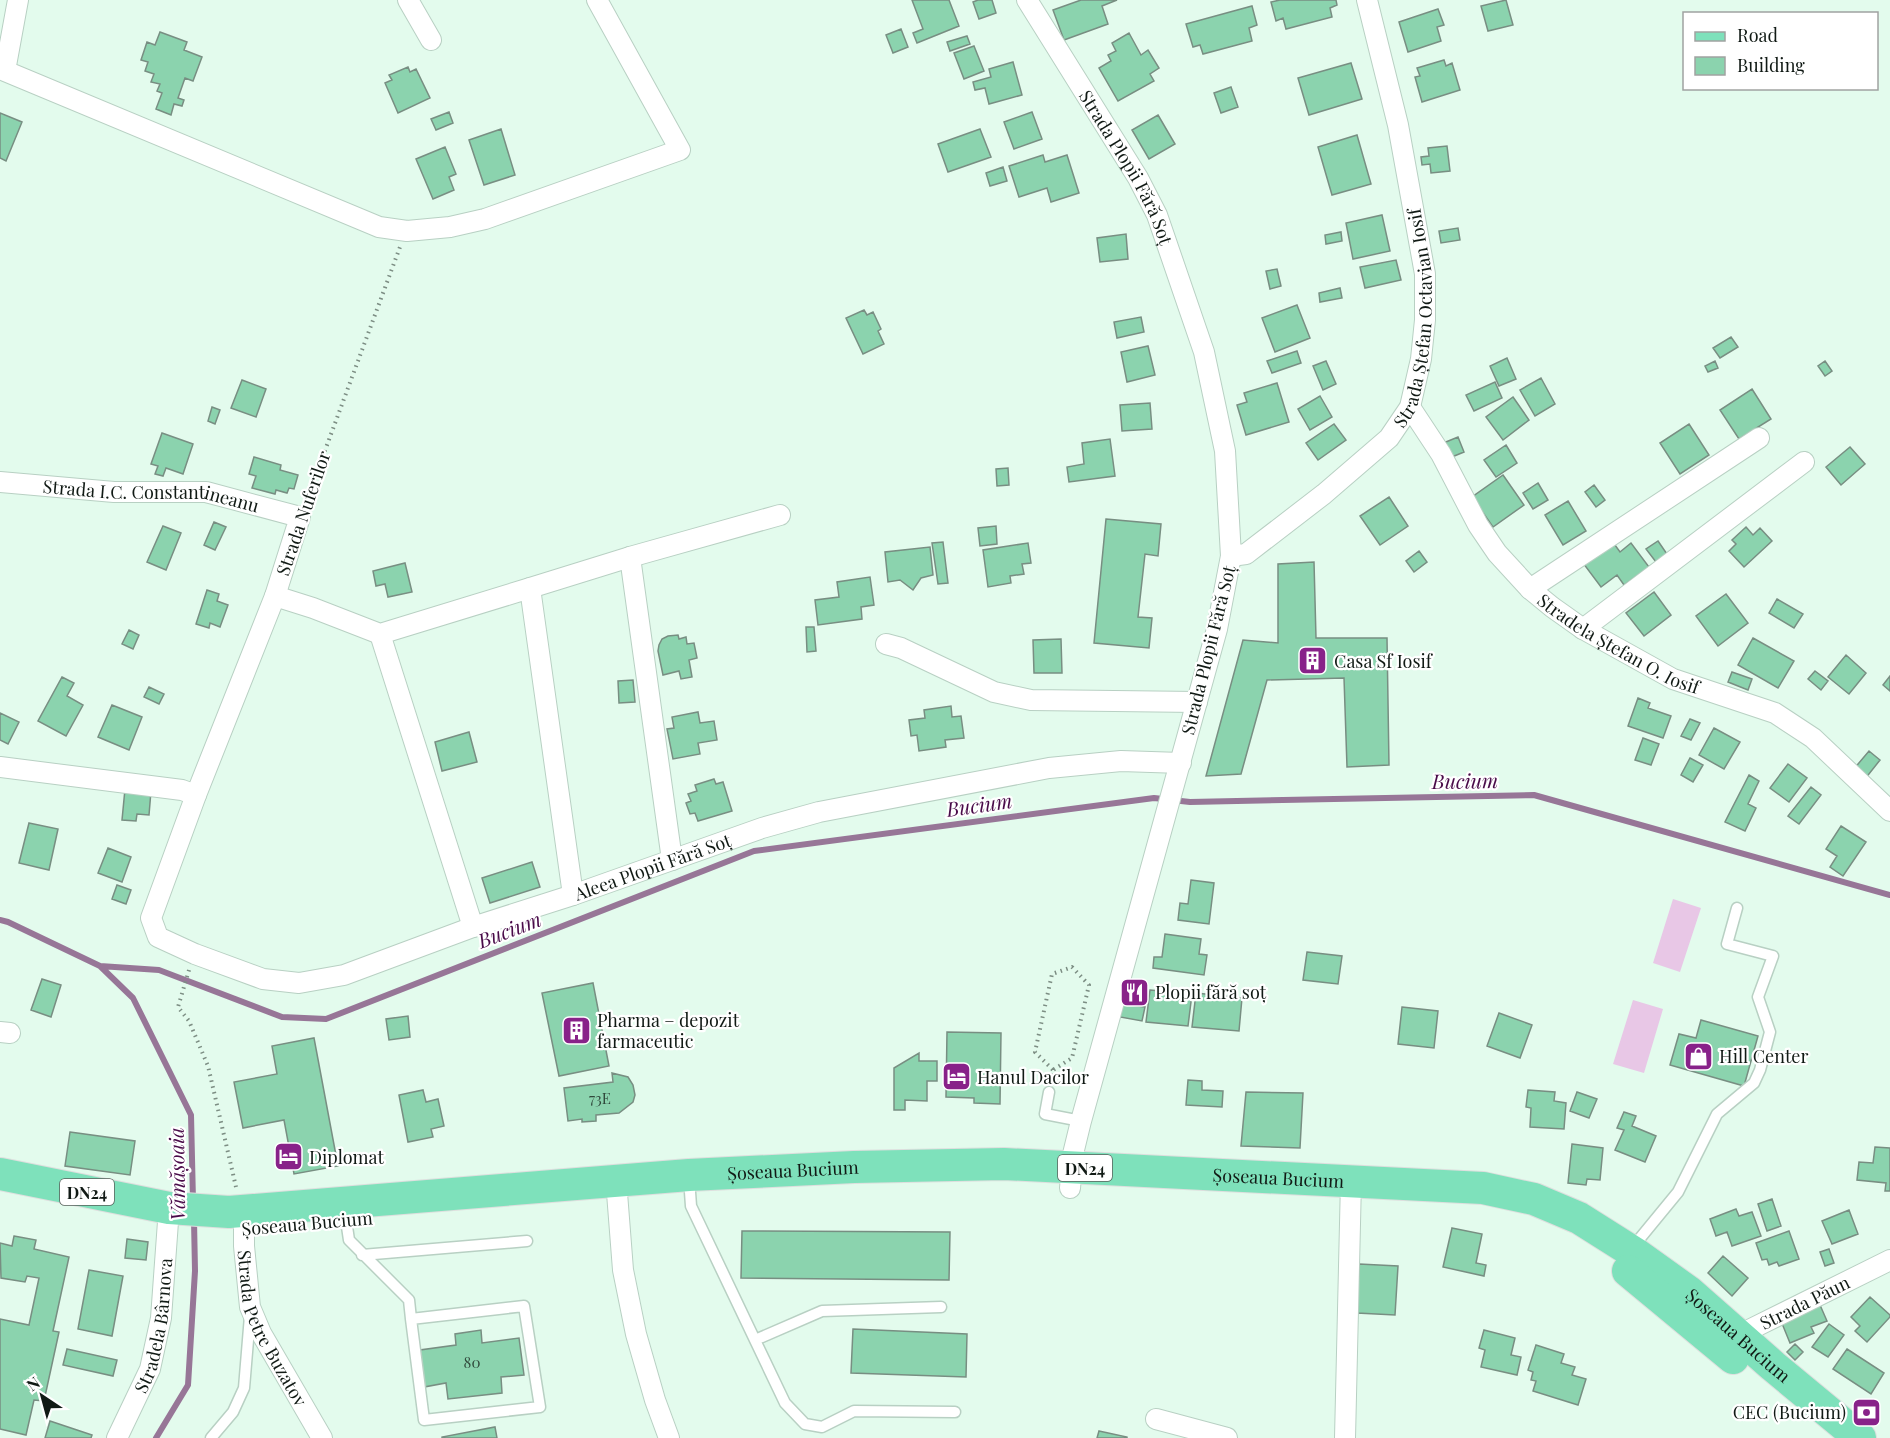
<svg xmlns="http://www.w3.org/2000/svg" width="1890" height="1438" viewBox="0 0 1890 1438" font-family="'Playfair Display',serif">
  <style>
    .green { fill: #e8c7e6 }
    .lines { fill: none; stroke-linecap: round; stroke-linejoin: round }
    .stream { stroke: #977697; stroke-width: 6 }
    .building { fill: #8bd3ae; stroke: #788e82; stroke-width: 1.5 }
    .service-casing { stroke: #b8d0c3; stroke-width: 13 }
    .minor-casing { stroke: #b8d0c3; stroke-width: 22 }
    .primary-casing { stroke: #dedfde; stroke-width: 34 }
    .path { stroke: #7c8d83; stroke-width: 4; stroke-dasharray: 1.5 4.5; stroke-linecap: butt }
    .service { stroke: #fff; stroke-width: 10 }
    .minor { stroke: #fff; stroke-width: 20 }
    .primary { stroke: #7ee1bb; stroke-width: 32 }
    .labels { text-anchor: middle; dominant-baseline: central; stroke-width: 4.5; stroke-linejoin: round; paint-order: stroke }
    .number-label { font-size: 15px; fill: #30483b }
    .shield { fill: #fff; stroke: #585f5b; stroke-width: 1.5 }
    .shield-label { font-size: 16px; font-weight: bold; fill: #111a15 }
    .street-label { font-size: 18px; fill: #111a15; stroke: #fff }
    .poi-label { font-size: 18px; fill: #111a15; stroke: #fff; text-anchor: start }
    .water-label { font-size: 20px; font-style: italic; fill: #490b49; stroke: #fff }
  </style>
  <rect width="100%" height="100%" fill="#e3fbed"/>
  <path class="green" d="M1673,899l28,9 -21,64 -27,-9z
    M1633,1000l30,9 -19,64 -31,-9z"/>
  <g class="lines">
    <path class="stream" d="M0,920l8,2 92,44 33,32 58,117 2,86
      M100,966l59,4 123,47 44,2 428,-168 400,-53 36,4 344,-7 356,100
      M156,1438l32,-53 7,-114 -1,-51"/>
  </g>
  <path class="building" d="M912,0h37l10,26 -42,17 -4,-10 10,-4z
    M978,0h14l4,13 -17,6 -6,-17z
    M1081,0h36l-15,6 6,18 -44,16 -11,-30z
    M1280,0h56l1,5 -7,3 2,9 -46,12 -3,-11 -7,3 -5,-19z
    M1506,0l7,25 -25,6 -7,-25z
    M1252,6l5,19 -8,3 3,13 -49,13 -3,-9 -7,2 -7,-23z
    M1438,9l6,16 -7,2 4,14 -33,11 -9,-30z
    M901,29l7,18 -15,6 -7,-18z
    M160,32l27,10 -3,8 18,7 -9,24 -8,-3 -7,20 6,2 -2,6 -8,-2 -3,11 -15,-6 6,-16 -5,-2 3,-7 -9,-2 3,-8 -9,-3 3,-9 -7,-2 6,-18 8,3z
    M1129,33l12,22 7,-5 11,18 -9,6 4,7 -36,20 -19,-33 12,-7 -3,-6 8,-4 -4,-8z
    M967,36l3,8 -20,7 -3,-9z
    M974,46l10,25 -20,8 -10,-26z
    M1444,60l2,6 6,-3 8,27 -38,12 -7,-25 5,-1 -3,-8z
    M1013,62l9,33 -33,9 -4,-16 -10,2 -2,-8 18,-5 -2,-8z
    M1351,63l11,36 -53,16 -11,-37z
    M408,67l2,5 6,-3 14,29 -32,15 -13,-30 7,-3 -3,-5z
    M1231,87l7,20 -17,6 -7,-20z
    M449,112l4,11 -17,7 -5,-11z
    M1032,112l10,27 -28,10 -10,-27z
    M0,113l22,9 -16,39 -6,-3z
    M1158,115l17,29 -26,15 -17,-29z
    M501,129l14,46 -31,10 -15,-45z
    M980,129l11,28 -43,15 -10,-28z
    M1357,135l14,49 -39,11 -14,-48z
    M1447,146l3,25 -19,2 -1,-9 -8,1 -1,-8 8,-1 -1,-8z
    M445,147l11,27 -7,3 5,13 -21,9 -17,-40z
    M1043,155l2,7 22,-7 12,38 -28,9 -4,-14 -28,9 -10,-31z
    M1003,167l4,14 -17,5 -4,-13z
    M1382,215l8,36 -37,8 -7,-36z
    M1458,228l2,12 -19,3 -2,-12z
    M1341,232l1,9 -16,3 -1,-9z
    M1126,234l2,25 -28,3 -3,-24z
    M1396,260l5,20 -36,8 -5,-21z
    M1277,269l4,17 -11,3 -4,-18z
    M1340,288l2,10 -22,4 -1,-9z
    M1297,305l13,33 -35,14 -13,-34z
    M864,310l3,5 6,-3 8,17 -3,2 6,13 -21,10 -17,-36z
    M1141,317l3,15 -27,6 -3,-16z
    M1731,337l7,10 -18,11 -7,-10z
    M1148,346l7,29 -28,7 -6,-30z
    M1297,351l4,12 -29,10 -5,-12z
    M1507,358l9,21 -17,7 -9,-20z
    M1326,361l10,23 -13,6 -10,-24z
    M1715,361l3,7 -10,4 -3,-6z
    M1825,361l7,10 -7,5 -7,-10z
    M1541,378l14,26 -20,12 -15,-26z
    M242,380l24,9 -10,28 -25,-9z
    M1495,382l7,16 -28,13 -8,-16z
    M1277,383l12,39 -43,13 -9,-30 10,-3 -3,-9z
    M1752,389l19,30 -32,20 -19,-29z
    M1320,396l12,21 -22,13 -12,-21z
    M1513,397l16,23 -26,20 -17,-23z
    M1150,403l2,26 -30,2 -2,-26z
    M212,407l8,3 -5,14 -7,-3z
    M1334,424l12,16 -28,20 -12,-17z
    M1689,424l20,31 -29,19 -20,-31z
    M162,433l31,11 -10,30 -17,-6 -3,8 -8,-2 3,-8 -7,-2z
    M1458,437l6,15 -17,7 -6,-15z
    M1110,439l5,37 -46,6 -2,-15 17,-3 -2,-21z
    M1506,445l11,18 -21,14 -12,-17z
    M1850,447l15,17 -24,21 -15,-18z
    M254,457l27,8 -1,5 18,5 -4,14 -5,-1 -2,5 -11,-3 -1,4 -23,-6 4,-12 -7,-2z
    M1008,468l1,17 -12,1 -1,-17z
    M1503,475l21,30 -31,22 -21,-30z
    M1538,483l10,17 -15,9 -10,-16z
    M1594,485l11,15 -9,7 -11,-15z
    M1389,497l19,29 -28,19 -20,-29z
    M1568,501l18,30 -23,14 -18,-30z
    M1106,519l55,5 -3,32 -13,-2 -7,63 14,1 -3,30 -55,-5z
    M214,522l12,5 -11,23 -11,-5z
    M163,526l18,7 -15,37 -19,-8z
    M996,526l1,18 -17,2 -2,-18z
    M1746,527l7,8 7,-7 12,13 -28,26 -15,-16 7,-7 -4,-4z
    M1612,541l8,11 11,-9 18,24 -25,18 -7,-10 -16,12 -18,-24z
    M1658,541l9,13 -11,8 -10,-13z
    M943,542l5,41 -10,1 -6,-41z
    M1028,543l3,20 -9,1 2,10 -14,2 1,7 -23,4 -5,-37z
    M930,547l3,28 -12,3 -8,12 -13,-10 -12,2 -3,-30z
    M1419,551l8,11 -13,10 -8,-11z
    M1314,562l2,76h71l2,127 -42,2 -3,-89 -77,2 -26,94 -35,2 37,-136 35,3v-79z
    M405,563l7,29 -24,5 -3,-13 -9,2 -3,-15z
    M870,577l4,28 -13,2 1,12 -44,6 -3,-25 24,-3 -2,-15z
    M207,590l12,4 -2,7 11,4 -8,22 -10,-4 -1,5 -13,-4z
    M1654,592l17,23 -27,21 -18,-23z
    M1726,594l22,29 -30,23 -22,-30z
    M1777,599l26,15 -9,14 -25,-15z
    M806,627h8l2,24 -9,1z
    M129,630l10,5 -6,14 -11,-5z
    M678,635l1,4 7,-2 1,7 7,-1 3,15 -8,2 3,17 -11,2 -2,-8 -16,4 -5,-24 1,-6 3,-6 6,-3z
    M1753,638l41,23 -16,27 -40,-23z
    M1061,639l1,34h-28l-1,-33z
    M1846,655l20,18 -17,21 -21,-17z
    M1815,671l13,10 -7,9 -13,-11z
    M1732,672l20,7 -4,11 -20,-8z
    M1890,676v15l-7,-6z
    M62,677l12,6 -7,13 16,9 -17,31 -28,-15z
    M633,680l2,22 -16,1 -1,-22z
    M149,687l15,7 -5,10 -15,-7z
    M1638,698l12,5 -2,5 23,8 -8,22 -35,-12z
    M112,705l30,12 -13,33 -31,-13z
    M951,706l1,11 9,-1 3,22 -19,2 1,7 -27,4 -2,-16 -6,1 -2,-16 16,-2 -1,-8z
    M698,712l2,11 14,-2 3,19 -19,3 2,11 -27,5 -6,-30 7,-1 -2,-11z
    M0,713l19,9 -11,22 -8,-4z
    M1690,719l10,4 -9,17 -10,-4z
    M1714,728l26,14 -16,27 -25,-14z
    M469,732l8,30 -35,9 -7,-29z
    M1643,738l16,6 -8,21 -16,-5z
    M1869,751l11,9 -15,19 -12,-9z
    M1690,758l13,7 -10,17 -12,-7z
    M1788,764l19,14 -18,24 -19,-14z
    M1749,775l10,6 -11,23 8,4 -11,23 -20,-9z
    M714,779l2,5 7,-2 9,29 -34,10 -3,-8 -5,1 -4,-11 5,-2 -3,-7 9,-3 -2,-6z
    M1811,787l10,8 -22,29 -11,-8z
    M125,789l26,2 -2,24 -12,-1 -1,7 -14,-1z
    M29,823l29,6 -9,41 -30,-7z
    M1841,826l25,16 -23,34 -13,-9 7,-11 -11,-7z
    M108,848l23,9 -9,25 -24,-9z
    M532,862l8,25 -50,16 -8,-25z
    M1191,880l23,3 -5,41 -31,-4 2,-17 8,1z
    M117,885l14,5 -5,14 -14,-5z
    M1165,934l36,5 -2,15 8,1 -3,20 -51,-7 1,-11h8z
    M1307,952l35,4 -4,28 -35,-4z
    M42,979l19,6 -10,32 -20,-7z
    M593,983l16,83 -50,10 -17,-83z
    M1150,990l42,4 -4,32 -42,-4z
    M1196,993l46,5 -3,33 -47,-4z
    M1122,1004l23,3 -3,14 -22,-4z
    M1402,1007l36,4 -4,37 -36,-4z
    M1499,1013l33,12 -12,33 -33,-12z
    M408,1016l2,21 -21,3 -3,-21z
    M1701,1020l57,16 -14,50 -74,-21 9,-31 17,4z
    M947,1032l54,1 -1,71 -26,-1v-5l-28,-1z
    M314,1038l24,128 -44,8 -10,-54 -41,8 -9,-46 43,-8 -5,-28z
    M919,1053v8h18v20h-10v20l-22,-1v10h-11v-42z
    M612,1073l16,4 5,8 2,10 -2,7 -14,11 -23,2v6l-14,1v-3l-14,2 -4,-33 49,-6z
    M1188,1080l14,1v9l21,1 -1,16 -36,-2z
    M423,1090l3,12 12,-3 6,27 -13,3 2,8 -25,5 -9,-47z
    M1528,1090l27,2 -1,9 12,2 -2,26 -34,-2 1,-19 -5,-1z
    M1246,1092l57,1 -3,55 -59,-2z
    M1577,1092l20,7 -8,19 -19,-7z
    M1624,1112l12,4 -4,10 24,10 -11,26 -30,-12 9,-20 -7,-2z
    M70,1132l65,9 -5,34 -65,-9z
    M1572,1144l31,4 -3,32 -13,-1 -1,6 -18,-2z
    M1875,1147l15,1v43h-5l1,-8 -29,-3 2,-18 14,1z
    M1772,1199l9,27 -14,5 -9,-27z
    M1736,1209l3,7 13,-4 9,24 -29,10 -5,-14 -11,4 -6,-17z
    M1849,1210l9,24 -26,10 -10,-23z
    M1452,1228l30,6 -6,29 10,2 -2,11 -41,-9z
    M742,1231l208,1 -1,48 -208,-2z
    M1789,1231l10,28 -20,7 -2,-4 -8,3 -2,-6 -5,1 -6,-17z
    M14,1236l22,4 -2,9 35,8 -16,74 6,1 -15,69 -10,-1 -8,35 -26,-6v-110l29,6 10,-47 -12,-2 -2,6 -24,-4 -1,-35 12,3z
    M127,1239l21,3 -2,18 -21,-2z
    M1829,1249l5,14 -9,3 -5,-14z
    M1723,1256l25,22 -16,18 -24,-23z
    M1359,1264l39,2 -3,49 -38,-2z
    M89,1270l34,6 -11,60 -34,-7z
    M1870,1297l20,18v2l-23,25 -12,-11 5,-5 -9,-9z
    M1820,1305l7,16 -16,6 3,6 -24,10 -9,-22z
    M1829,1324l15,11 -16,22 -16,-10z
    M853,1329l114,5 -1,43 -115,-4z
    M481,1330l1,13 37,-5 5,37 -23,2 1,16 -54,6 -2,-16 -22,4 -4,-37 36,-5 -1,-11z
    M1484,1330l31,8 -4,17 10,2 -4,18 -36,-8 4,-17 -6,-2z
    M1795,1344l8,8 -8,8 -8,-8z
    M1536,1345l28,9 -3,9 14,4 -3,8 14,4 -8,26 -45,-14 3,-10 -5,-1 2,-8 -5,-2z
    M67,1349l50,11 -4,16 -50,-11z
    M1847,1349l37,24 -13,21 -38,-25z
    M50,1421l42,14 -1,3h-46z
    M495,1427l2,11h-55v-1z
    M1099,1431l28,6v1h-30z"/>
  <g class="lines">
    <defs>
      <path id="service" d="M1049,1092l-4,22 36,7
        M689,1178l2,28 94,197 20,21 17,3 32,-16 101,1
        M346,1220l3,20 60,60 2,19 113,-13 16,101 -116,13 -13,-101
        M1632,1248l46,-56 39,-78 37,-31 6,-13 10,-38 -12,-35 15,-41 -46,-12 10,-36
        M362,1255l165,-14
        M755,1340l67,-29 119,-4
        M211,1438l22,-26 11,-24 6,-72"/>
      <g id="minor">
        <path d="M18,0l-13,71 374,156 28,4 43,-4 35,-8 195,-69 -83,-150"/>
        <path d="M408,0l23,40"/>
        <path id="s1" d="M1027,0l111,178 19,37 47,137 21,99 6,105 -14,73 -136,492 -8,33 -3,34"/>
        <path id="s2" d="M1410,407l31,47 37,71 19,28 33,36 22,18 31,22 90,50 102,34 38,25 77,73"/>
        <path id="s3" d="M0,482l114,10h92l94,25 -25,79 -79,199 -45,123 7,19 37,17 68,25 36,4 45,-8 129,-48 100,-32 189,-67 57,-16 230,-44 72,-7 60,2"/>
        <path id="s4" d="M1231,556l15,-2 78,-60 65,-56 21,-31 11,-48 4,-39v-46l-27,-149 -31,-125"/>
        <path d="M630,557l42,303"/>
        <path d="M530,588l100,-31 150,-42"/>
        <path d="M1530,589l229,-151"/>
        <path d="M275,596l38,12 67,26 150,-46 43,307"/>
        <path d="M1583,629l221,-167"/>
        <path d="M380,634l93,293"/>
        <path d="M886,644l15,4 93,44 37,8 166,2"/>
        <path d="M0,767l182,23 14,5"/>
        <path d="M0,1032l10,1"/>
        <path d="M616,1180l7,90 13,64 19,66 14,38"/>
        <path id="s5" d="M244,1211v35l6,61 11,26 61,105"/>
        <path id="s6" d="M1738,1347l13,-18 139,-69"/>
        <path d="M1156,1419l71,19"/>
        <path id="s7" d="M117,1438l33,-69 11,-51 8,-110"/>
        <path d="M1345,1438l6,-257"/>
      </g>
      <g id="primary">
        <path id="s8" d="M0,1174l169,34 60,4 460,-37 165,-8 150,-3 479,24 51,11 45,19 57,36 53,38 84,74 87,72"/>
        <path d="M1628,1271l105,87"/>
      </g>
    </defs>
    <use href="#service" class="service-casing"/>
    <use href="#minor" class="minor-casing"/>
    <use href="#primary" class="primary-casing"/>
    <path class="path" d="M306,502l94,-255
      M189,970l-11,37 11,14 19,45 28,121
      M1051,1081l2,-11 19,-12 17,-73 -17,-18 -20,7 -17,78 18,18"/>
    <use href="#service" class="service"/>
    <use href="#minor" class="minor"/>
    <use href="#primary" class="primary"/>
  </g>
  <defs>
    <symbol id="building-square" viewBox="-11 -11 22 22"><rect x="-9" y="-9" width="18" height="18" rx="4" fill="#882289" stroke="#fff"/><path d="M-4-6H4V6H1V3H-1V6H-4ZM-2.5-4.3h1.7v1.8h-1.7ZM.8-4.3h1.7v1.8H.8ZM-2.5-1h1.7V.8h-1.7ZM.8-1h1.7V.8H.8Z" fill="#fff"/></symbol>
    <symbol id="restaurant-square" viewBox="-11 -11 22 22"><rect x="-9" y="-9" width="18" height="18" rx="4" fill="#882289" stroke="#fff"/><path d="M-5-6h1v4h1v-4h1v4h1v-4h1v5L-1.5 .5V6h-2V.5L-5-1ZM5-6V6H3V1.5H1.5Q1.5-4 5-6Z" fill="#fff"/></symbol>
    <symbol id="shop-square" viewBox="-11 -11 22 22"><rect x="-9" y="-9" width="18" height="18" rx="4" fill="#882289" stroke="#fff"/><path d="M-5-2.5h2.3a2.7 3.5 0 0 1 5.4 0H5L5.5 6h-11ZM-1.5-2.5h3a1.5 2.3 0 0 0-3 0Z" fill="#fff"/></symbol>
    <symbol id="hotel-square" viewBox="-11 -11 22 22"><rect x="-9" y="-9" width="18" height="18" rx="4" fill="#882289" stroke="#fff"/><path d="M-6-4.5h1.5V1H6V5H4.5V3h-9V5H-6ZM-4 0a1.8 1.8 0 1 1 3.6 0ZM.5 0V-2.5h3Q6-2.5 6 0Z" fill="#fff"/></symbol>
    <symbol id="bank-square" viewBox="-11 -11 22 22"><rect x="-9" y="-9" width="18" height="18" rx="4" fill="#882289" stroke="#fff"/><path d="M-6-4H6V4H-6ZM0-2.3a2.3 2.3 0 1 0 0 4.6a2.3 2.3 0 1 0 0-4.6Z" fill="#fff"/></symbol>
  </defs>
  <g fill-rule="evenodd">
    <use href="#building-square" x="1296" y="644" width="33" height="33"/>
    <use href="#restaurant-square" x="1118" y="976" width="33" height="33"/>
    <use href="#building-square" x="560" y="1014" width="33" height="33"/>
    <use href="#shop-square" x="1682" y="1040" width="33" height="33"/>
    <use href="#hotel-square" x="940" y="1060" width="33" height="33"/>
    <use href="#hotel-square" x="272" y="1140" width="33" height="33"/>
    <use href="#bank-square" x="1850" y="1396" width="33" height="33"/>
  </g>
  <g class="labels">
    <g class="number-label">
      <text x="600" y="1098">73E</text>
      <text x="472" y="1362">80</text>
    </g>
    <g class="shield">
      <rect x="1058" y="1155" width="54" height="26" rx="4.5"/>
      <rect x="60" y="1179" width="54" height="26" rx="4.5"/>
    </g>
    <g class="shield-label">
      <text x="1085" y="1168">DN24</text>
      <text x="87" y="1192">DN24</text>
    </g>
    <g class="street-label">
      <text stroke="none"><textPath href="#s1" startOffset="195">Strada Plopii Fără Soț</textPath></text>
      <text stroke="none"><textPath href="#s4" startOffset="326">Strada Ștefan Octavian Iosif</textPath></text>
      <text stroke="none"><textPath href="#s3" startOffset="152">Strada I.C. Constantineanu</textPath></text>
      <text transform="translate(303 513) rotate(-71)">Strada Nuferilor</text>
      <text stroke="none"><textPath href="#s2" startOffset="324">Stradela Ștefan O. Iosif</textPath></text>
      <text transform="translate(1208 650) rotate(-76)">Strada Plopii Fără Soț</text>
      <text stroke="none"><textPath href="#s3" startOffset="1274">Aleea Plopii Fără Soț</textPath></text>
      <text stroke="none"><textPath href="#s8" startOffset="798">Șoseaua Bucium</textPath></text>
      <text stroke="none"><textPath href="#s8" startOffset="1284">Șoseaua Bucium</textPath></text>
      <text transform="translate(307 1223) rotate(-5)">Șoseaua Bucium</text>
      <text stroke="none"><textPath href="#s6" startOffset="82">Strada Păun</textPath></text>
      <text stroke="none"><textPath href="#s7" startOffset="120">Stradela Bârnova</textPath></text>
      <text stroke="none"><textPath href="#s5" startOffset="123">Strada Petre Buzatov</textPath></text>
      <text stroke="none"><textPath href="#s8" startOffset="1788">Șoseaua Bucium</textPath></text>
    </g>
    <g class="poi-label">
      <text x="1334" y="661">Casa Sf Iosif</text>
      <text x="1155" y="992">Plopii fără soț</text>
      <text x="597" y="1020">Pharma – depozit<tspan x="597" dy="21">farmaceutic</tspan></text>
      <text x="1719" y="1056">Hill Center</text>
      <text x="977" y="1077">Hanul Dacilor</text>
      <text x="309" y="1157">Diplomat</text>
      <text x="1846" y="1412" text-anchor="end">CEC (Bucium)</text>
    </g>
    <g class="water-label">
      <text transform="translate(1465 780) rotate(-1)">Bucium</text>
      <text transform="translate(979 804) rotate(-8)">Bucium</text>
      <text transform="translate(509 929) rotate(-21)">Bucium</text>
      <text transform="translate(176 1174) rotate(-91)">Vămășoaia</text>
    </g>
  </g>
  <rect x="1683" y="12" width="195" height="78" fill="#ffffff" stroke="#a0a3a1" stroke-width="1.5"/>
  <rect x="1695" y="32" width="30" height="9" fill="#7ee1bb" stroke="#a0a3a1" stroke-width="1.5"/>
  <text x="1737" y="42" font-size="18" fill="#111a15">Road</text>
  <rect x="1695" y="57" width="30" height="18" fill="#8bd3ae" stroke="#a0a3a1" stroke-width="1.5"/>
  <text x="1737" y="72" font-size="18" fill="#111a15">Building</text>
  <g transform="translate(42 1396) rotate(324)" stroke="#ffffff" stroke-width="4.5" paint-order="stroke">
  <path d="M0-4.5L10 22L0 15L-10 22Z" fill="#111a15"/>
  <text y="-9" font-size="16" font-weight="bold" text-anchor="middle" fill="#111a15">N</text>
  </g>
</svg>
